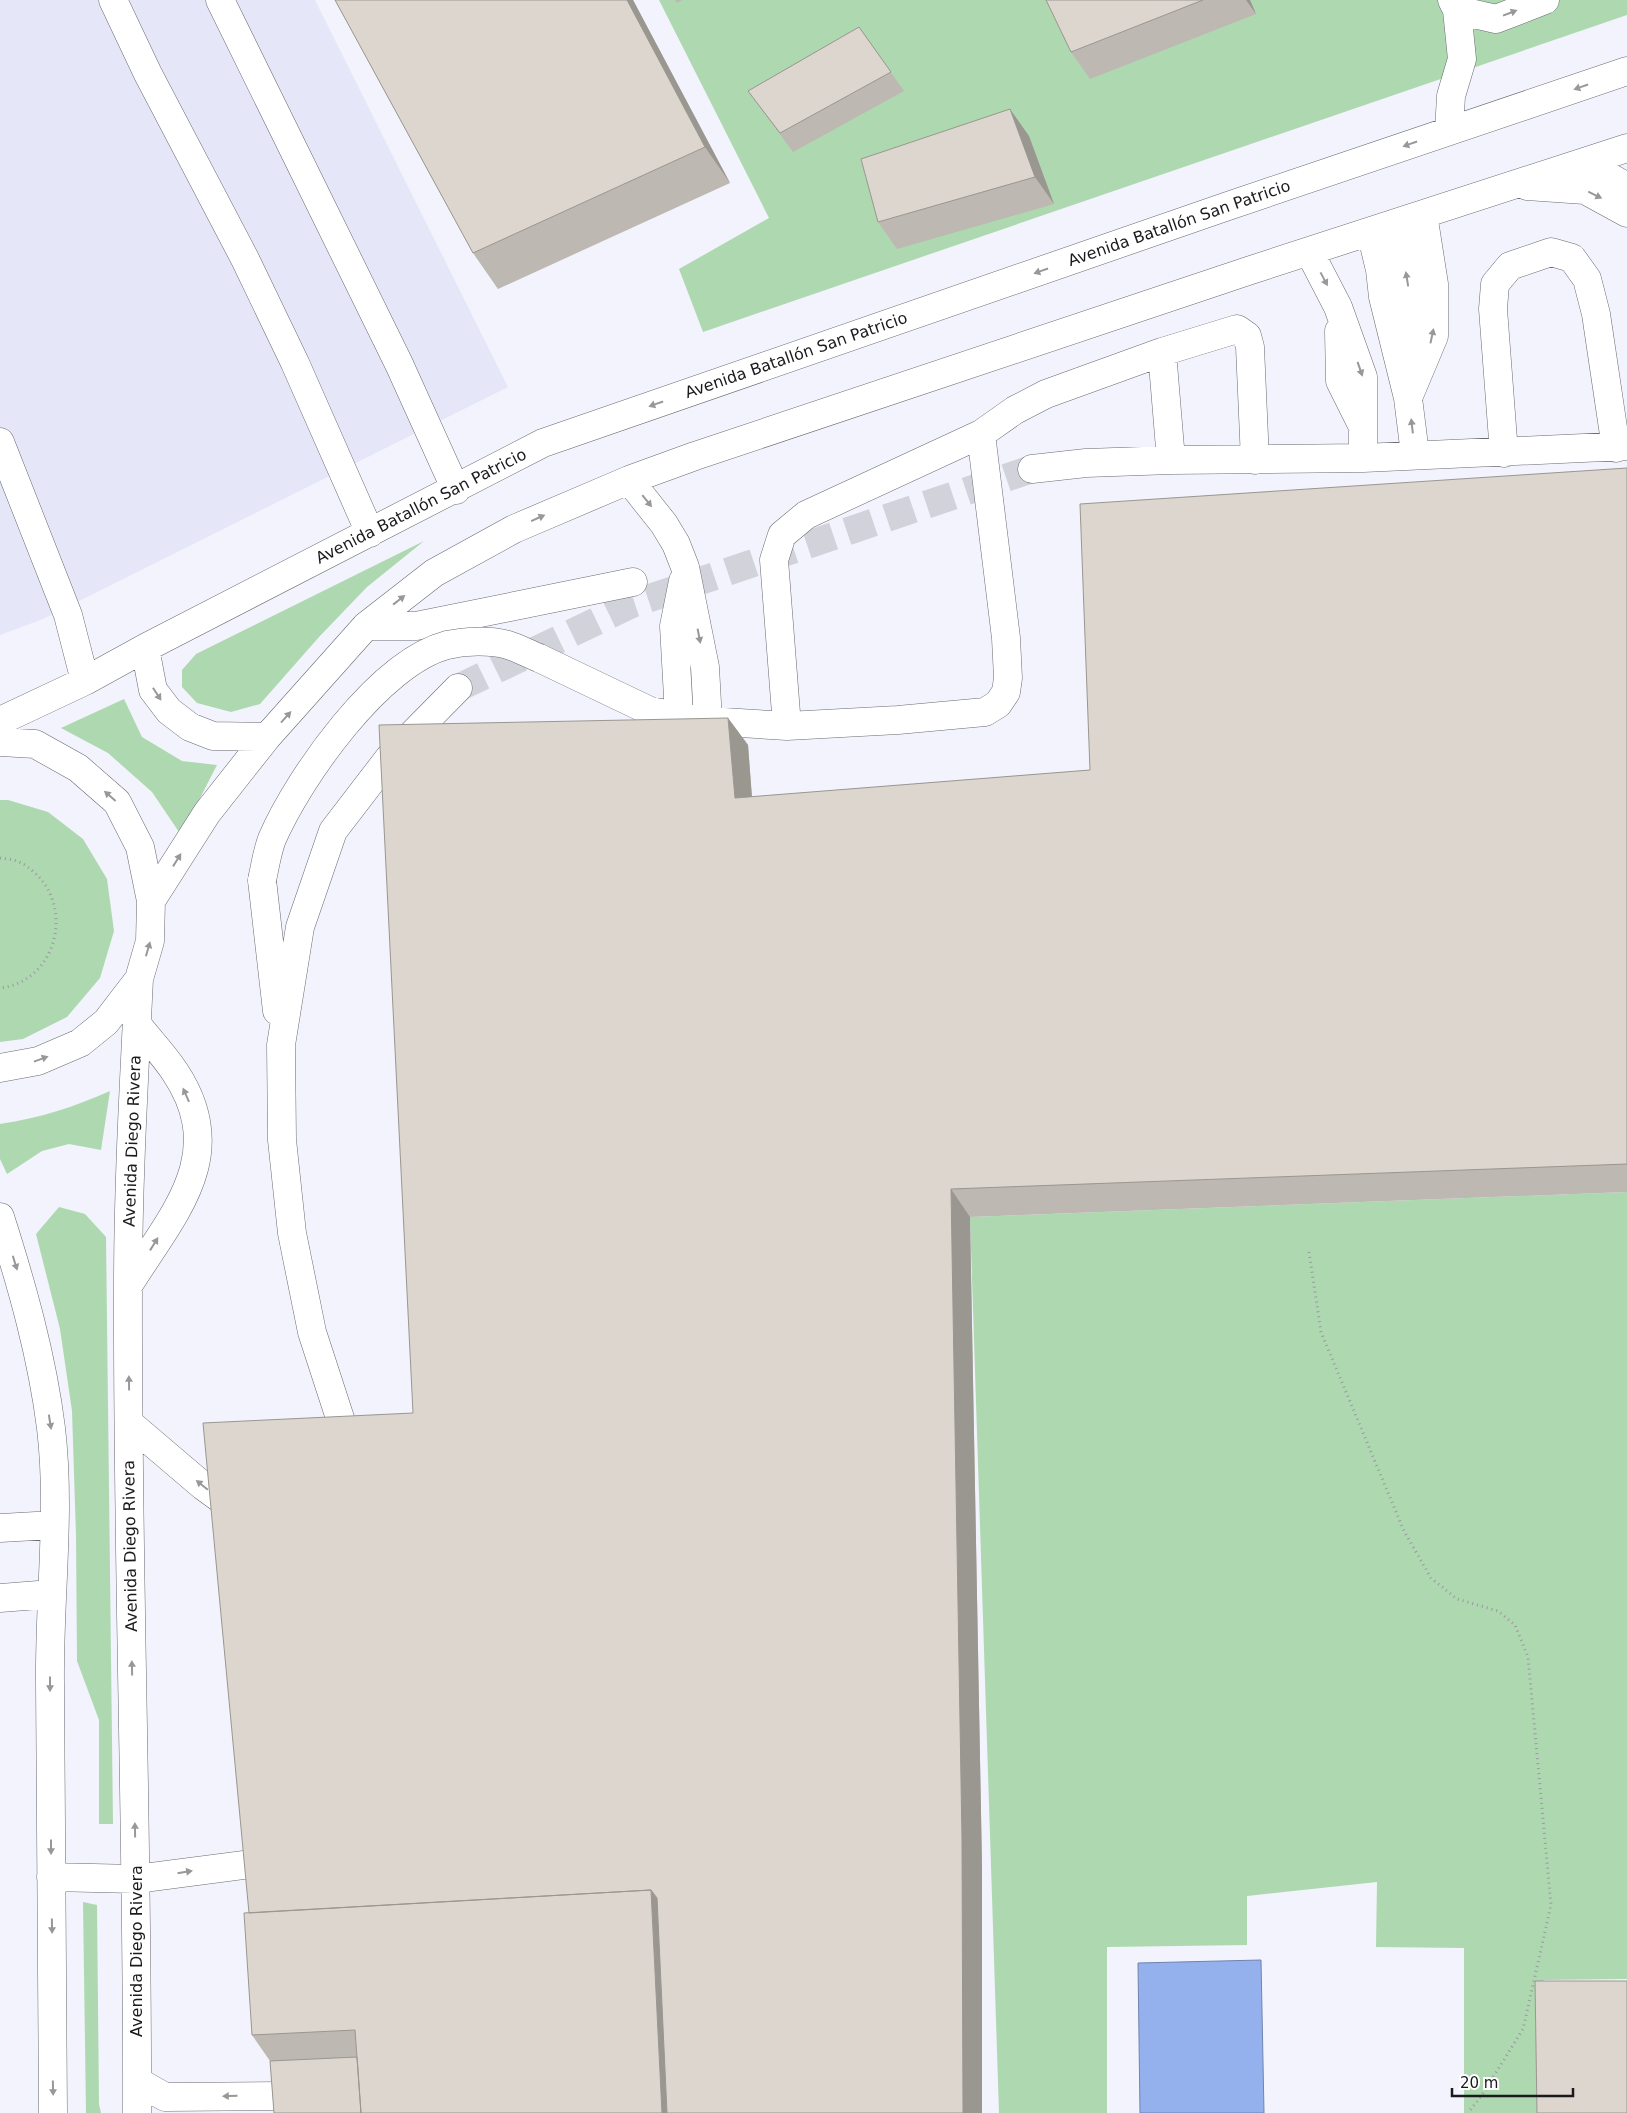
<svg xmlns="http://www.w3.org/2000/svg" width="1627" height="2113" viewBox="0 0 1627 2113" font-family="'DejaVu Sans',sans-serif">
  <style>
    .built { fill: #e5e6f7 }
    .green { fill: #aed8b0 }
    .water { fill: #94b1ed; stroke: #6f84af }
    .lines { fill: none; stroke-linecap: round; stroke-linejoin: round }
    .minor-tunnel { stroke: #d2d2db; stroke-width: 28; stroke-dasharray: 28 14; stroke-linecap: butt }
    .minor-casing { stroke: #696a72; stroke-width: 29 }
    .path { stroke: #9a9aa1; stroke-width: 3; stroke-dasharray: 1 4; stroke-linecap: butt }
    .minor { stroke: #fff; stroke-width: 28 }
    .minor-bridge-casing { stroke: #696a72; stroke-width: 29; stroke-linecap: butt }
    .minor-bridge { stroke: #fff; stroke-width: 28 }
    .wall { fill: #bdb8b1 }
    .shaded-wall { fill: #9a9690 }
    .building { fill: #dcd6ce; stroke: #9a9690 }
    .oneway { fill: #989899 }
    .labels { text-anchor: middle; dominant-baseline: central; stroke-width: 4.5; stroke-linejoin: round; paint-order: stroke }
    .street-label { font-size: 16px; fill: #1a1a1d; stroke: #fff }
  </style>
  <rect width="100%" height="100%" fill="#f2f3fc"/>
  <path class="built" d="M0,0h315l193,387 -465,232 -43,16z"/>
  <path class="green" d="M659,0h968v15l-924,317 -24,-63 90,-51z
    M424,541l-57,46 -48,50 -59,67 -29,8 -34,-9 -15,-16v-17l14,-16z
    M124,699l18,38 40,24 35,4 -36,70 -29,-43 -44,-39 -47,-25z
    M0,800h8l40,12 35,27 24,40 7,52 -14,47 -33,39 -44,22 -23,3z
    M110,1091l-9,59 -32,-6 -27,7 -35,23 -7,-15v-35c40,-6 74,-17 110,-33z
    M1627,1192v787l-83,1 -2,133h-78v-165l-88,-1 1,-65 -130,14v49l-140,2v166h-108l-29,-896z
    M59,1207l26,7 21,23 7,587h-14v-104l-22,-59 -1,-126 -4,-124 -12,-82 -24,-95z
    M83,1902l14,3 2,199 2,9h-15z"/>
  <path class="water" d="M1261,1960l3,153h-124l-2,-150z"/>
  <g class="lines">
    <path class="minor-tunnel" d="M458,688l174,-84 400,-135"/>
    <defs>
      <path id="minor" d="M113,0l35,74 97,185 50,104 75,170
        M220,0l179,364 57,126
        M1452,0l5,10 39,9 49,-19
        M1449,131l2,-35 11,-37 -5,-49
        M1571,174l32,-1 24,14
        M1527,186l58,4 42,23
        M1398,223l11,69v69
        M1371,232l9,38 3,27 25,101 7,56
        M1309,251l29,56 25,70v81
        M1339,331l1,50 21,42
        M1162,352l9,108
        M1408,398l26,-62v-52l-11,-70
        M981,434l34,-24 31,-16 116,-42 75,-23 10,7 3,11 5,113
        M0,442l68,173 17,66
        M1504,453l-11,-144 2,-25 15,-18 41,-14 21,6 15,21 9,35 20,134
        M1032,469l54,-6 85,-3 192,-2 264,-12
        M629,480l35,44 12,20 9,23 20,100 3,54
        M366,626h50l217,-44
        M145,648l8,42 16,21 21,16 23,9 54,1
        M539,658l111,53 58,10 79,5 111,-6 87,-8 13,-8 8,-12 2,-14 -2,-40 -25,-204 -175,81 -24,20 -8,25 13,166
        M679,715l-5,-89 9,-45
        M0,721l85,-40 60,-33 398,-205 685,-237 399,-135
        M0,742l35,2 43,24 39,34 23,45 11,54 -1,40 -11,38 -33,43 -26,21 -42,18 -38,7
        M262,880l15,131
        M151,901l56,-88 60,-76 99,-111 68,-53 80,-44 115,-49 66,-24 556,-186 376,-122
        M0,1217c22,69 42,139 51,211 10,84 -2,170 -1,254 1,144 2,287 3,431
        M128,1286c44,-71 103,-130 47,-214 -11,-17 -26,-32 -38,-48
        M129,1423l74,63 37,27
        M351,1452l-39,-120 -20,-99 -10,-93 -1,-95 19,-118 33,-96 56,-73 69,-70
        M0,1528l54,-3
        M0,1598l51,-4
        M51,1877l85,2 145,-19
        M137,2081l28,16 114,-1
        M137,2113c1,-276 -10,-551 -9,-827 0,-102 6,-205 11,-307"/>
    </defs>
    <use href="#minor" class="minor-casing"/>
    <path class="path" d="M0,858c6,1 13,1 19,4 8,3 15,10 21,16 33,38 13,104 -40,110
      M1309,1252l12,80 83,199 27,47 26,21 41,12 17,14 13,32 23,248 -28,124 -41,66 -14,18"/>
    <use href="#minor" class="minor"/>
    <defs>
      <path id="minor-bridge" d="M262,880c3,-13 5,-28 10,-41 27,-62 107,-176 175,-194 18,-4 43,-5 61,0 10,3 21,9 31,13"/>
    </defs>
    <use href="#minor-bridge" class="minor-bridge-casing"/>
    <use href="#minor-bridge" class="minor-bridge"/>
  </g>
  <path class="wall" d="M335,0h298l97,183 -232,106 -25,-36z
    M675,0h7l-5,3z
    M1046,0h204l6,14 -166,65 -19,-27z
    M859,27l45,64 -111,61 -45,-61z
    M1029,136l25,68 -157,45 -19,-27z
    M1627,468v724l-657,25 12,650v246h-708l-4,-52 -18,-26 -3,-122 164,-500 315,-695 20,27 4,52 338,-27z"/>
  <path class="shaded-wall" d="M627,0h6l97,183 -25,-36z
    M1246,0h4l6,14z
    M1010,109l19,27 25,68 -19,-27z
    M728,718l20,27 6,80 -19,-27z
    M951,1189l19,28 12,650v246h-19z
    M651,1890l25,36 9,187h-23z"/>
  <path class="building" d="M335,0h292l78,147 -232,106z
    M1046,0h157l-132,52z
    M859,27l32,45 -111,61 -32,-42z
    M1010,109l25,68 -157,45 -17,-63z
    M1627,468v696l-676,25 11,650 1,274h-296l-10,-215 -6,-8 -402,23 -46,-490 210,-10 -34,-688 349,-7 7,80 355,-28 -10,-266z
    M651,1890l11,223h-301l-6,-83 -103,5 -8,-122z
    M1535,1981h92v132h-90z
    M357,2057l4,56h-87l-4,-52z"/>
  <defs><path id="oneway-solid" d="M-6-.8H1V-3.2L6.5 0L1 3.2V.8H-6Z" transform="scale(1.25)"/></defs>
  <g class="oneway">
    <use href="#oneway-solid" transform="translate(1510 13) rotate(-21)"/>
    <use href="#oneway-solid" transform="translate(1581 87) rotate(161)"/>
    <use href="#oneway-solid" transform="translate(1410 144) rotate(161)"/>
    <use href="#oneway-solid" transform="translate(1595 195) rotate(26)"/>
    <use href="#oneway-solid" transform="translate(1041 271) rotate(161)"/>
    <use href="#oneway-solid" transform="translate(1324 279) rotate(62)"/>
    <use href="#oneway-solid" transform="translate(1407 279) rotate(-99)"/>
    <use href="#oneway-solid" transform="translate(1432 336) rotate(-78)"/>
    <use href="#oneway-solid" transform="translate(1360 369) rotate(71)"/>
    <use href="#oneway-solid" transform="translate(656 404) rotate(161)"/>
    <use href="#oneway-solid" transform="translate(1412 426) rotate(-97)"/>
    <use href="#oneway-solid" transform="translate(647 501) rotate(51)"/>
    <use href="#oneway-solid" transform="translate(538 518) rotate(-24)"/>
    <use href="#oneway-solid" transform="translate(399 600) rotate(-38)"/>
    <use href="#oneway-solid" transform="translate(699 636) rotate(79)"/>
    <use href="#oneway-solid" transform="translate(157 694) rotate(57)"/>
    <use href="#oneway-solid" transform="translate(286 717) rotate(-48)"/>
    <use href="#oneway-solid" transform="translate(110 796) rotate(-139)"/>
    <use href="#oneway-solid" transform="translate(177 860) rotate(-58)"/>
    <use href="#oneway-solid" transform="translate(148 949) rotate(-74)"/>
    <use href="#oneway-solid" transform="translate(41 1059) rotate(-20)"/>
    <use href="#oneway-solid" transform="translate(186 1095) rotate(-114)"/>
    <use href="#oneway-solid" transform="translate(154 1244) rotate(-58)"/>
    <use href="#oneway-solid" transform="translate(15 1263) rotate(73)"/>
    <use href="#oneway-solid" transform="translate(129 1383) rotate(-91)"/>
    <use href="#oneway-solid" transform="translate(50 1422) rotate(81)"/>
    <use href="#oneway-solid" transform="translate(202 1485) rotate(-141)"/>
    <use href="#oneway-solid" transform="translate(132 1668) rotate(-91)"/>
    <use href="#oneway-solid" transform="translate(50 1684) rotate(90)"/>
    <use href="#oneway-solid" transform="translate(135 1830) rotate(-91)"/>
    <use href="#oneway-solid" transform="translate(51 1847) rotate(90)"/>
    <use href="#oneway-solid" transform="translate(185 1872) rotate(-9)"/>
    <use href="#oneway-solid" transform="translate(52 1926) rotate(89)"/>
    <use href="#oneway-solid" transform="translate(53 2088) rotate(89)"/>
    <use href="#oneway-solid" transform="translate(230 2096) rotate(179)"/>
  </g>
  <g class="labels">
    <g class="street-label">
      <text transform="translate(1179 223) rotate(-19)">Avenida Batallón San Patricio</text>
      <text transform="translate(796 355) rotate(-19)">Avenida Batallón San Patricio</text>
      <text transform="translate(421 506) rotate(-27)">Avenida Batallón San Patricio</text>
      <text transform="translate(132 1141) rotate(-88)">Avenida Diego Rivera</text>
      <text transform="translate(130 1546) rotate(-91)">Avenida Diego Rivera</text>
      <text transform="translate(136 1951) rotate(-90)">Avenida Diego Rivera</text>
    </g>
  </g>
  <path d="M1452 2088v8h121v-8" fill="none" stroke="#1a1a1d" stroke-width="2.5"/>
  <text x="1460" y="2088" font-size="15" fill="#1a1a1d" stroke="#ffffff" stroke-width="4" paint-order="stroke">20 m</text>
</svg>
